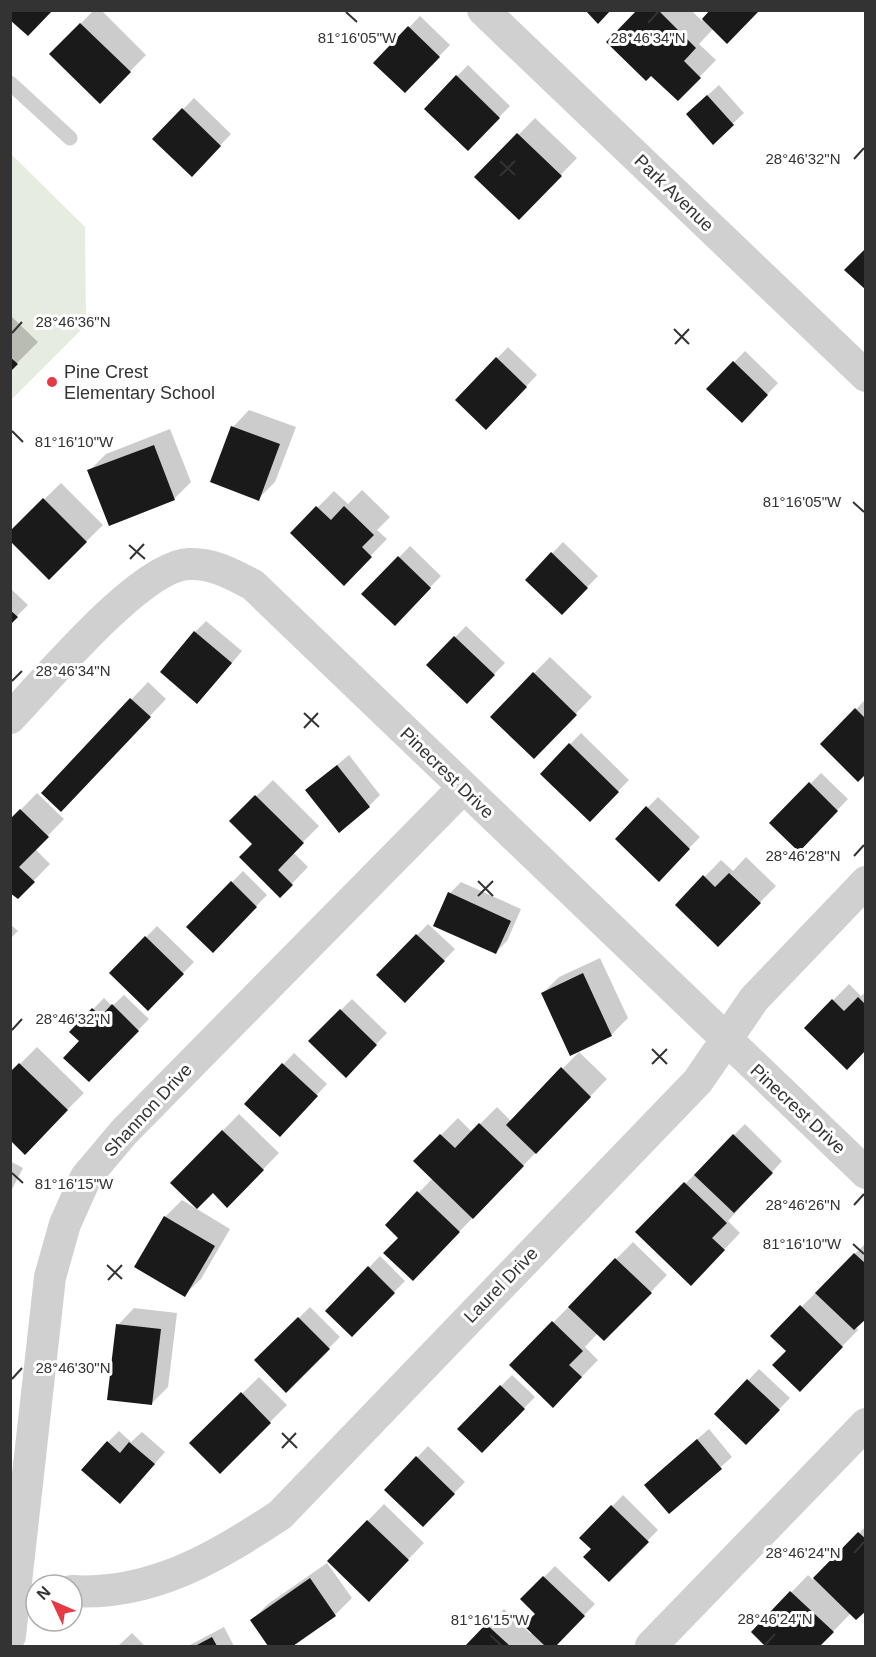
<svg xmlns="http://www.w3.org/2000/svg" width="876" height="1657" viewBox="0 0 876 1657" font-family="Arial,sans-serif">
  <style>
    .green { fill: #e6ecdf }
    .shadow { fill: #0003 }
    .building { fill: #1a1a1a }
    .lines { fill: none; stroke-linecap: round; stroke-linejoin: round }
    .lane { stroke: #d0d0d0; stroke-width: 15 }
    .street { stroke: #d0d0d0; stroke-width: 32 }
    .ticks { fill: none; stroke: #333; stroke-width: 2 }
    .poi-dot { fill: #e63946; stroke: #fff; stroke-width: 2 }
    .labels { text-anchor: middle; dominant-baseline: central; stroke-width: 6; stroke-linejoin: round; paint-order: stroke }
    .street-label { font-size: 18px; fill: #333; stroke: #fff }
    .poi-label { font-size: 18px; fill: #333; stroke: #fff; text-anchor: start }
    .ticks-label { font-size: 15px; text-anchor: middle; fill: #333; stroke: #fff; stroke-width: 6; stroke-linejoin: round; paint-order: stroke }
  </style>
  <rect width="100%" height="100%" fill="#fff"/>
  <path class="green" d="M10,153l75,74 1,98 -75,75z"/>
  <path class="shadow" d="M94,10h7l45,45 -46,47 -49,-48z
    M639,10h52l11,11 10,-11h46l-31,32 -13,-14 -15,16 17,16 -38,39z
    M420,16l30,29 -45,46 -30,-28z
    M468,65l42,41 -42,43 -42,-41z
    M719,85l25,28 -31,29 -14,-39z
    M194,98l37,36 -39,41 -38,-36z
    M535,118l42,40 -58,60 -42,-41z
    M10,315l28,27 -28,28z
    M508,347l29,28 -51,53 -29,-28z
    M745,351l33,32 -36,38 -34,-32z
    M249,410l47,17 -21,55 -17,17 -25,-72z
    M170,429l21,53 -17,17 -85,-28 17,-17z
    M61,483l42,42 -54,53 -39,-45z
    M362,490l28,27 -13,13 10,9 -43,44 -52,-50 42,-42 14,13z
    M563,542l35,34 -36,37 -35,-33z
    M410,546l31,30 -46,48 -31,-30z
    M10,588l18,17 -18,18z
    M206,621l36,30 -34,40 -13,-59z
    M466,626l39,37 -38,39 -39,-37z
    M550,657l42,40 -58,60 -42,-41z
    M148,682l18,17 -89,94h-34z
    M866,699v73l-44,-28z
    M581,733l48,47 -39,40 -48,-46z
    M349,755l31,40 -11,11 -62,-16z
    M821,773l27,26 -49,51 -27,-27z
    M273,780l46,46 -26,26 15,15 -28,29 -26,-52 -23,-23z
    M37,793l27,26 -29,30 15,15 -32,33 -8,-76z
    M658,797l42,40 -41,42 -42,-40z
    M746,857l30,29 -58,59 -41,-40 44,-45 12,11z
    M243,871l24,24 -54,56 -25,-24z
    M461,882l60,27 -14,32 -11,11 -46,-59z
    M10,924l8,7 -8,8z
    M428,924l27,25 -50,52 -27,-26z
    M157,926l37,36 -46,47 -37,-36z
    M600,958l28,60 -17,17 -68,-42 16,-16z
    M849,984l12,12 5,-4v57l-60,-21z
    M124,995l25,24 -60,61 -8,-39 -10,-9 33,-34 8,8z
    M352,999l35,34 -41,42 -36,-34z
    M37,1047l47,46 -59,59 -15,-78z
    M579,1052l28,27 -178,184 -42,-38 46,-47 -18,-17 43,-43 14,14 25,-25 14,14z
    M294,1053l33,31 -37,40 -44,-20z
    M239,1114l40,39 -52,53 -14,-14 -41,-9z
    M745,1124l37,37 -54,60 12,12 -49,51 -54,-52z
    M10,1161l13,7 -13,25z
    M182,1200l48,29 -29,50 -17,16 -19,-78z
    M633,1242l34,33 -46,48 -23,10 -13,14 13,13 -45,46 -42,-41z
    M866,1243v74l-10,10 2,3 -58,60 -12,-39 -16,-15z
    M380,1256l25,25 -53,54 -25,-24z
    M310,1307l30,30 -54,54 -30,-31z
    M134,1308l43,5 -9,74 -17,17 -33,-79z
    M759,1369l31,29 -44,45 -30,-29z
    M512,1375l23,22 -53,54 -23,-23z
    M259,1377l28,28 -67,67 -28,-29z
    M709,1429l23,28 -62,55 -13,-38z
    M119,1431l12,11 11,-10 23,20 -34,39 -23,-49z
    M428,1446l37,36 -42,43 -37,-35z
    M623,1495l35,35 -49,50 -16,-31 -11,-11z
    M384,1504l40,39 -55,57 -40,-39z
    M866,1526v83l-15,4 -32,33h-52l-14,-14 55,-57 5,5z
    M327,1563l25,35 -17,17 -45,31h-20l-18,-26 16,-16z
    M555,1566l40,38 -41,42h-87l37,-37 27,25 6,-20 -15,-15z
    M224,1627l10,19h-46z
    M132,1633l13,13h-27z"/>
  <path class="building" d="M10,10h43l-25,26 -18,-16z
    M585,10h26l-13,14z
    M637,10h21l38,38 -12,13 17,17 -23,23 -27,-25 -5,5 -40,-39z
    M710,10h47l1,2 -31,32 -25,-25z
    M80,23l51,49 -31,32 -51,-50z
    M408,26l32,31 -35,36 -32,-30z
    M456,75l44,43 -32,33 -44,-42z
    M707,95l27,30 -21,20 -27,-31z
    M182,108l39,38 -29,31 -40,-38z
    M517,133l45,43 -43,44 -45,-43z
    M866,248v42l-22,-20z
    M10,357l8,7 -8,8z
    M496,357l31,30 -41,43 -31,-30z
    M733,361l35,34 -26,28 -36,-34z
    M231,426l49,18 -21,57 -49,-19z
    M154,445l21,55 -66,26 -22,-56z
    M43,498l44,44 -38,38 -39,-39v-10z
    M316,506l15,14 13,-14 30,29 -12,12 10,10 -28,29 -54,-53z
    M551,552l37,36 -26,27 -37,-35z
    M398,556l33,32 -36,38 -34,-32z
    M10,610l8,7 -8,8z
    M194,631l38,32 -35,41 -37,-32z
    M454,636l41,39 -28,29 -41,-39z
    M533,672l44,43 -43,44 -44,-42z
    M130,698l21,19 -90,95 -20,-19z
    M855,708l11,11v55l-8,8 -38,-38z
    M569,743l50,49 -29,30 -50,-48z
    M337,765l33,42 -31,26 -34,-43z
    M809,782l29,29 -39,41 -30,-29z
    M255,795l49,48 -26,27 15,15 -13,13 -41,-41 13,-13 -23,-23z
    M646,806l44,43 -31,33 -44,-43z
    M20,809l29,28 -30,30 16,15 -17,17 -8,-6v-74z
    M729,873l32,30 -43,44 -43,-42 28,-30 12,12z
    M231,881l26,26 -44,46 -27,-26z
    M448,892l63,29 -15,33 -63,-28z
    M416,934l29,27 -40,42 -29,-28z
    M145,936l39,38 -36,37 -39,-38z
    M583,973l29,63 -42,20 -29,-63z
    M858,997l8,8v45l-19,20 -43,-42 28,-29 12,12z
    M112,1004l27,27 -50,51 -26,-24 16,-17 -10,-9 23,-24 9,8z
    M340,1009l37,36 -31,33 -38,-37z
    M19,1063l49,47 -43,45 -15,-15v-68z
    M282,1063l36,33 -38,41 -36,-33z
    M561,1067l30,30 -55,57 -30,-29z
    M479,1123l45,43 -51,53 -60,-58 27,-27 15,14z
    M222,1130l42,40 -37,38 -14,-15 -16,16 -27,-26z
    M733,1134l40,39 -39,40 -40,-38z
    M684,1182l43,41 -15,15 13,12 -34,36 -56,-54z
    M417,1191l43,41 -47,49 -30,-28 15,-15 -13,-13z
    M164,1216l51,30 -30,51 -51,-30z
    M854,1253l12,11v55l-12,11 -39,-37z
    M615,1258l37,35 -48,48 -36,-34z
    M368,1266l27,27 -43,44 -27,-26z
    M800,1305l43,42 -43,45 -28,-27 14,-14 -16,-15z
    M298,1317l32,32 -44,44 -32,-33z
    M552,1321l31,30 -14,14 13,12 -29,31 -44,-43z
    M116,1324l45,5 -9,76 -45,-5z
    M747,1379l33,31 -34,35 -32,-31z
    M500,1385l25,24 -43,44 -25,-24z
    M241,1392l30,31 -51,51 -31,-31z
    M697,1439l25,30 -53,45 -25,-29z
    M107,1441l13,12 9,-11 26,22 -35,40 -39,-34z
    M416,1456l39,38 -32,33 -39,-37z
    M611,1505l38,37 -40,40 -26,-25 8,-8 -12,-11z
    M367,1520l42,40 -40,42 -42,-41z
    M858,1532l8,7v72l-10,9 -43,-42z
    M543,1576l42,40 -29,30h-11l-22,-21 12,-11 -15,-15z
    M310,1578l26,38 -43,30h-25l-18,-26z
    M790,1591l44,41 -14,14h-55l-14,-14z
    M486,1624l24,22h-45z
    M212,1637l5,9h-22z"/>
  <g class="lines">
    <path class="lane" d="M10,83l60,55"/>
    <path class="street" d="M483,10l383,366
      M10,718c35,-36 131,-153 179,-154 24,-1 43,10 64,21l613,588
      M72,1591c79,5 145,-34 208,-76l418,-434 56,-82 112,-117
      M10,1636l40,-359 15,-53 21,-47 38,-45 339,-344
      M651,1646l215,-222"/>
  </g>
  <path class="ticks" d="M346,12l11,10M648,23l10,-11M854,159l10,-11M500,161l15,14M500,176l15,-15M674,329l15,15M12,333l10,-11M675,344l14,-15M12,431l11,11M853,502l11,10M129,545l16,14M130,559l14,-15M12,681l10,-10M304,713l15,14M304,728l14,-15M854,856l10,-11M478,881l15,15M478,896l15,-15M12,1030l10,-11M652,1049l15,15M652,1064l15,-15M12,1173l11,10M854,1205l10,-11M853,1244l11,10M107,1265l15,14M108,1280l14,-15M12,1379l10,-11M282,1433l15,15M282,1448l14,-15M854,1553l10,-11M490,1635l11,10M765,1645l10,-11"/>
  <circle class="poi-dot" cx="52" cy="382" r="6"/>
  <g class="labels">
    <g class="street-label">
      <text transform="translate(674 193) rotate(44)">Park Avenue</text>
      <text transform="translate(447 773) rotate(44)">Pinecrest Drive</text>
      <text transform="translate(798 1109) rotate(43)">Pinecrest Drive</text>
      <text transform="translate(148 1110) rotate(-47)">Shannon Drive</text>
      <text transform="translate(501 1285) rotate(-46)">Laurel Drive</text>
    </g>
    <g class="poi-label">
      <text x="64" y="372">Pine Crest<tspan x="64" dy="21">Elementary School</tspan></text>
    </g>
  </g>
  <g class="ticks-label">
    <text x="357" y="43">81°16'05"W</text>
    <text x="648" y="43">28°46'34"N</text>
    <text x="803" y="164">28°46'32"N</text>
    <text x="73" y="327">28°46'36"N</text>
    <text x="74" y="447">81°16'10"W</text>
    <text x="802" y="507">81°16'05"W</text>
    <text x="73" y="676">28°46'34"N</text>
    <text x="803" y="861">28°46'28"N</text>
    <text x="73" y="1024">28°46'32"N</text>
    <text x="74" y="1189">81°16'15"W</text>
    <text x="803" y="1210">28°46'26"N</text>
    <text x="802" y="1249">81°16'10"W</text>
    <text x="73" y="1373">28°46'30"N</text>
    <text x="803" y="1558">28°46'24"N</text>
    <text x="775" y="1624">28°46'24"N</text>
    <text x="490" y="1625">81°16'15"W</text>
  </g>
  <rect width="876" height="1657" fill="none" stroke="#333333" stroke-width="24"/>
  <g transform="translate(54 1603) rotate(314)"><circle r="28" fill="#ffffff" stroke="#adadad" stroke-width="1.5"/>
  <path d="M0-4.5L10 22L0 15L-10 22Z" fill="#e63946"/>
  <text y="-9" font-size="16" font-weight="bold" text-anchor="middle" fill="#333333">N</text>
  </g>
</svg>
